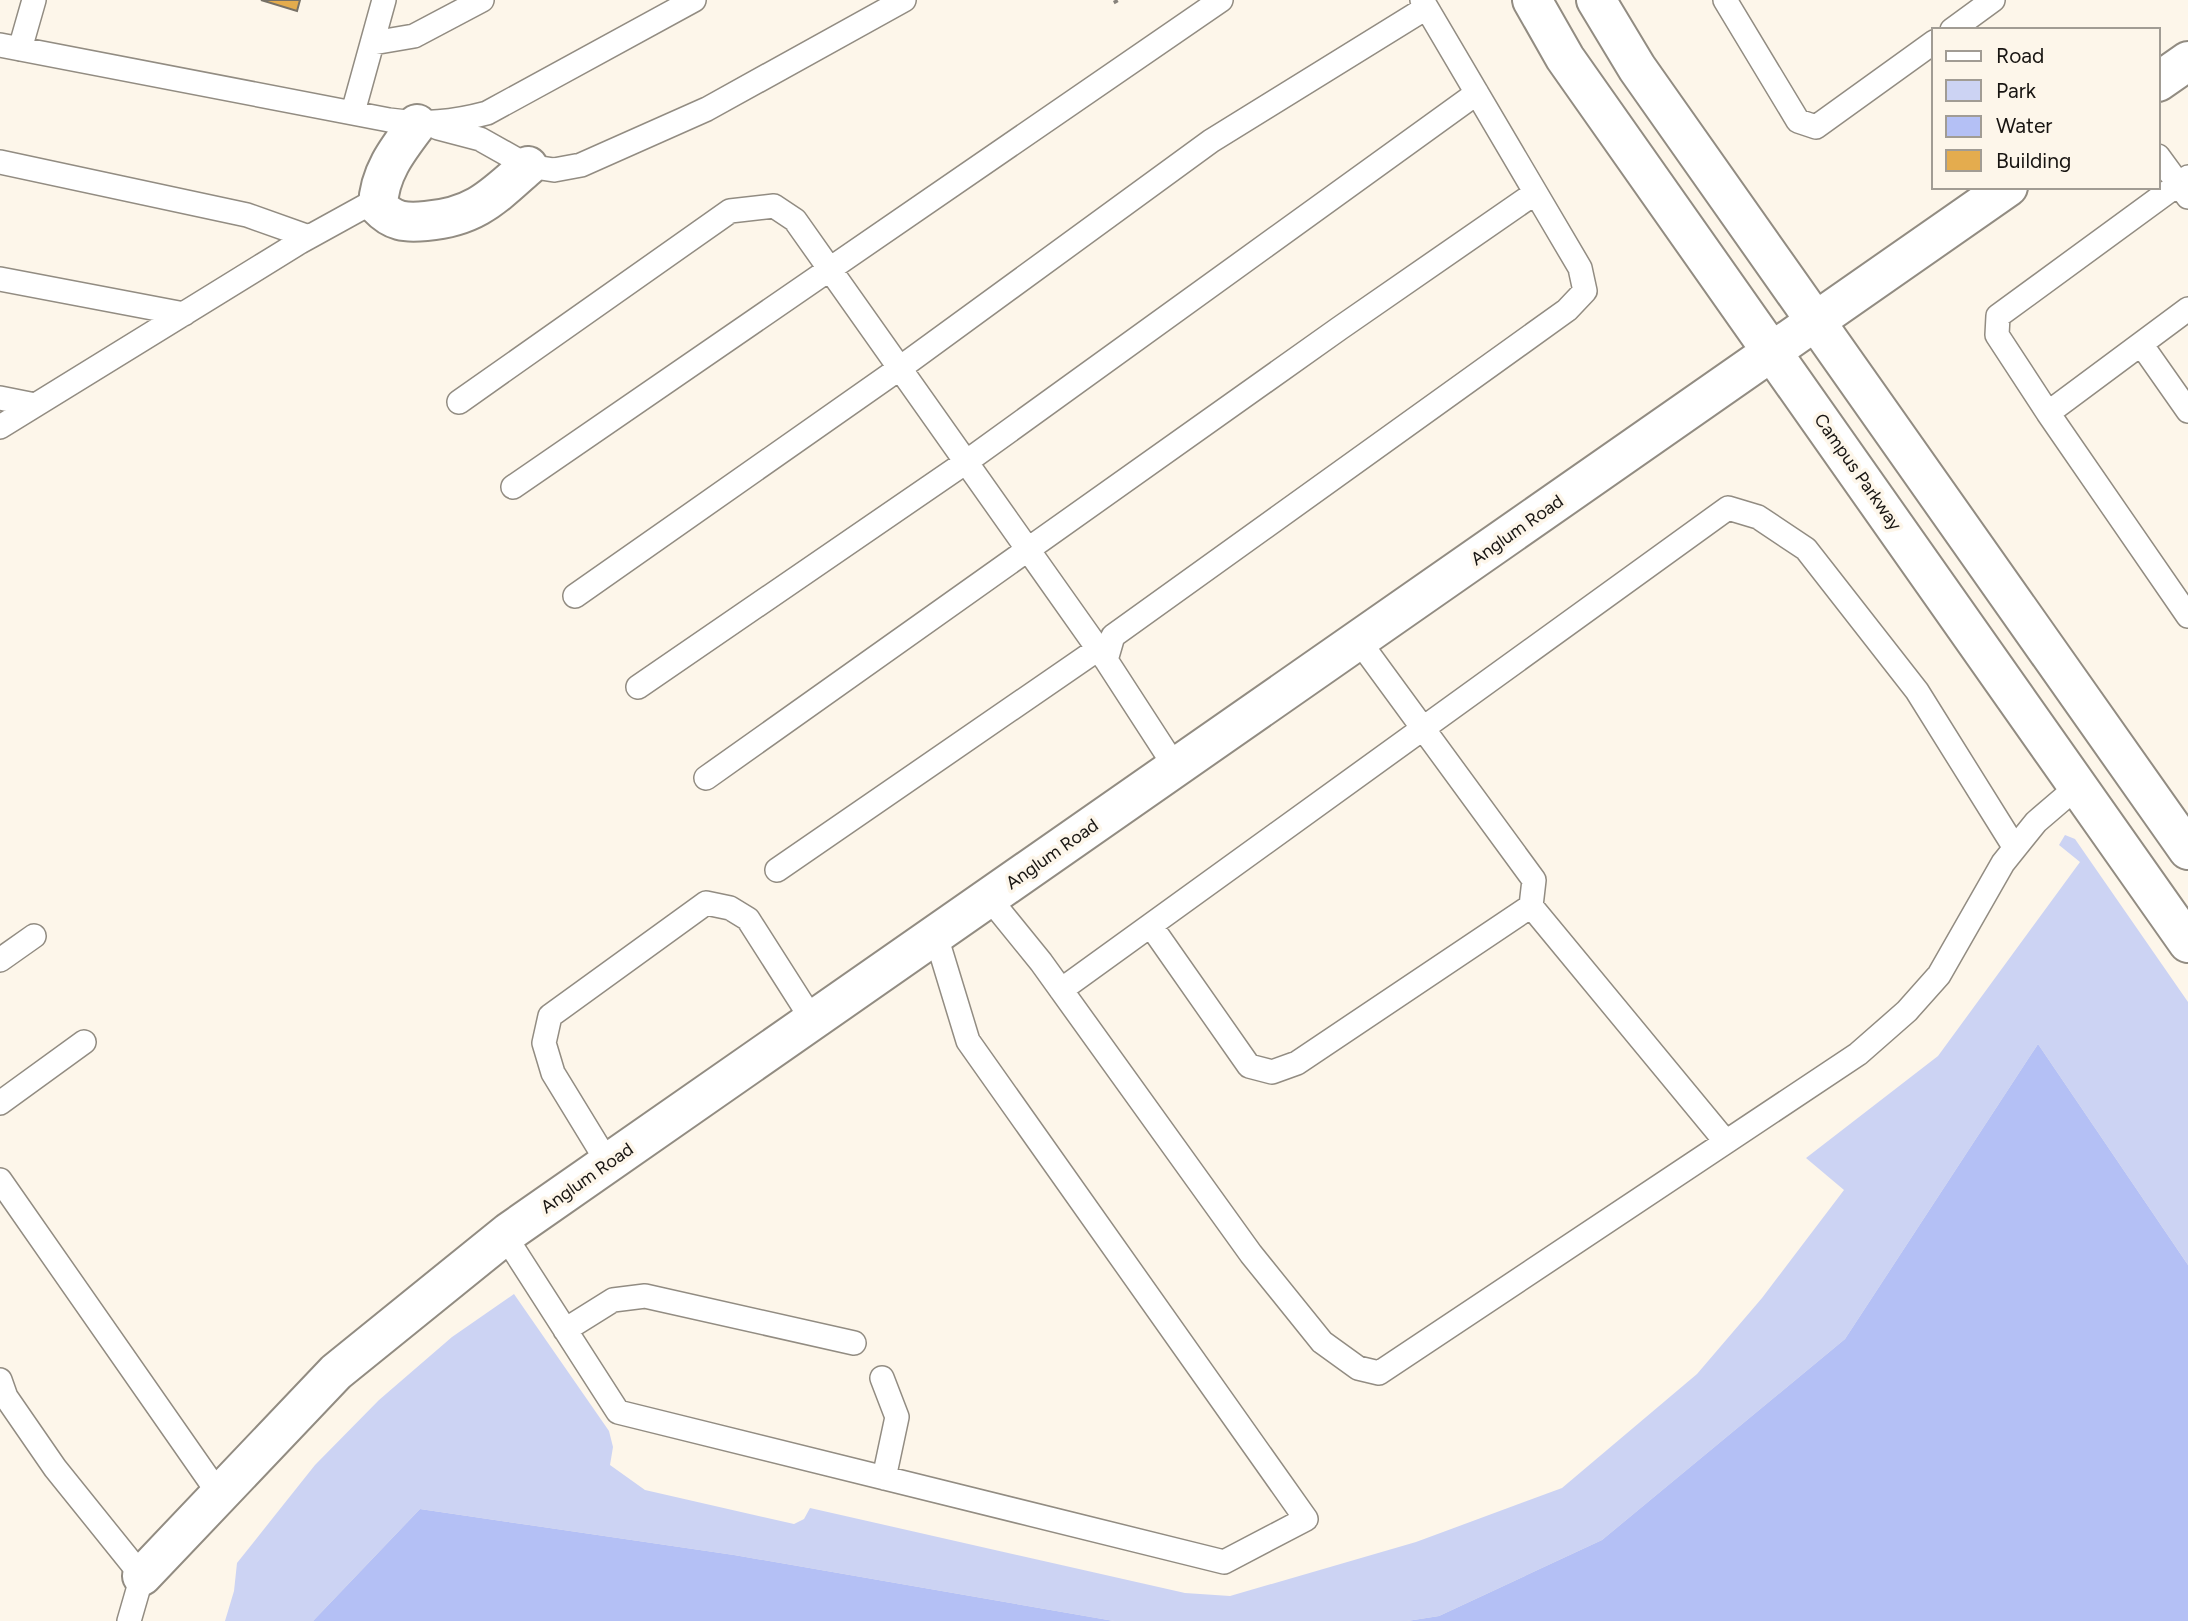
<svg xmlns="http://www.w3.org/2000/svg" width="2188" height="1621" viewBox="0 0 2188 1621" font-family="Figtree,sans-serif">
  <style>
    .green { fill: #ccd3f3 }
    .water { fill: #b4c0f5 }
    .building { fill: #e4ac4e; stroke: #777167; stroke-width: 2 }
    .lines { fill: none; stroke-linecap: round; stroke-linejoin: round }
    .service-casing { stroke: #928c82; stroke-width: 26 }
    .minor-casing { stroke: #928c82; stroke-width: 42 }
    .path { stroke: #87827b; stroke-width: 4.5; stroke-dasharray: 3.5 5; stroke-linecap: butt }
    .service { stroke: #fff; stroke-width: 23 }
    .minor { stroke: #fff; stroke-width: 38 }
    .labels { text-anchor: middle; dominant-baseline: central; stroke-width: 7; stroke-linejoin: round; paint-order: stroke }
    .street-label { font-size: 18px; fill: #181512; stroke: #fdf6ea }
  </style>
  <rect width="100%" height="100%" fill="#fdf6ea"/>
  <path class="green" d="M2065,835l10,4 113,163v263l-150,-221 -193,295 -243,201 -163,76 -32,5h-293l-380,-66 -314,-46 -107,112h-88l9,-30 3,-28 78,-98 64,-65 73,-63 62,-43 95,137 4,16 -3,18 35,25 149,34 10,-5 6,-11 375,85 45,3 186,-54 146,-54 135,-114 65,-76 82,-108 -38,-32 132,-102 142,-194 -21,-17z"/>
  <path class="water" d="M2038,1044l150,221v356h-781l32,-5 163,-76 243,-201z
    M420,1509l314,46 380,66h-801z"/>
  <path class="building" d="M261,0h39l-3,11z"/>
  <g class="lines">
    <defs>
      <path id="service" d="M1725,0l73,121 18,6 118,-85
        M1952,30l41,-30
        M373,43l41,-7 68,-36
        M0,45l389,75c35,5 64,2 98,-7l207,-113
        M20,49l14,-49
        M353,112l31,-112
        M438,128l42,11 48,27 26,4 27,-5 126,-56 197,-109
        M2158,156l30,41
        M0,162l247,53 62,22
        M2188,177l-190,139 -1,19 51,78 140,-104
        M0,279l184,35
        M2141,344l47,67
        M0,398l35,7
        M459,402l271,-191 44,-5 21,14 311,440
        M2048,413l140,203
        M0,427l300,-185 78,-43
        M513,487l708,-487
        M575,596l325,-228 311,-227 215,-133
        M638,687l328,-225 511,-369
        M1176,768l-70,-108 7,-24 454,-326 18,-19 -5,-23 -158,-268
        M706,778l634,-450 195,-135
        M777,870l321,-221
        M989,898l52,64 210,292 71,88 36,26 21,5 479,-319 49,-43 32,-36 64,-112 33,-41 42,-36
        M1531,906l195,236
        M1151,926l98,140 23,6 25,-9 234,-157 3,-26 -175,-239
        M0,960l34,-24
        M1061,990l667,-482 30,9 48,32 111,142 98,157
        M0,1103l84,-61
        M608,1163l-55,-90 -9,-30 6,-27 156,-113 24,5 18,11 65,102
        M0,1180l219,314
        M505,1236l113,176 606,150 82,-43 -338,-478 -32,-105
        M565,1330l48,-30 32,-4 209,47
        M882,1378l15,39 -13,61
        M0,1380l6,17 49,71 87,108 -13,45"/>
      <path id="minor" d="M1532,0l33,58 623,885
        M1596,0l41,68 551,782
        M2158,82l30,-21
        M417,124c-19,25 -38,49 -39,82 15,16 27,17 48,15 49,-4 67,-24 102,-55
        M142,1576l194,-204 173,-140 1499,-1045"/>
    </defs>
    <use href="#service" class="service-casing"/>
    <use href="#minor" class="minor-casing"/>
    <path class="path" d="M1115,0l2,4"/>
    <use href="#service" class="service"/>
    <use href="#minor" class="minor"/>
  </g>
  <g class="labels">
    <g class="street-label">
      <text transform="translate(1858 472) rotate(55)">Campus Parkway</text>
      <text transform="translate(1517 530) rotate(-35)">Anglum Road</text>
      <text transform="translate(1052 854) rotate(-35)">Anglum Road</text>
      <text transform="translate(587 1178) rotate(-35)">Anglum Road</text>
    </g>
  </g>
  <rect x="1932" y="28" width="228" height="161" fill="#fdf6ea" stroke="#a19c94" stroke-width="2"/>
  <rect x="1946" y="51" width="35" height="10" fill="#ffffff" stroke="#a19c94" stroke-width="2"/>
  <text x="1996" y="63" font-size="21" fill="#181512">Road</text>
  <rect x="1946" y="80" width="35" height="21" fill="#ccd3f3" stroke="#a19c94" stroke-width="2"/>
  <text x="1996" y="98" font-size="21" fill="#181512">Park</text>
  <rect x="1946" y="116" width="35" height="21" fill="#b4c0f5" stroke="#a19c94" stroke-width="2"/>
  <text x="1996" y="133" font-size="21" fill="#181512">Water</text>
  <rect x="1946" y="150" width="35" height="21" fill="#e4ac4e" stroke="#a19c94" stroke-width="2"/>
  <text x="1996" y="168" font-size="21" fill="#181512">Building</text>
</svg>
